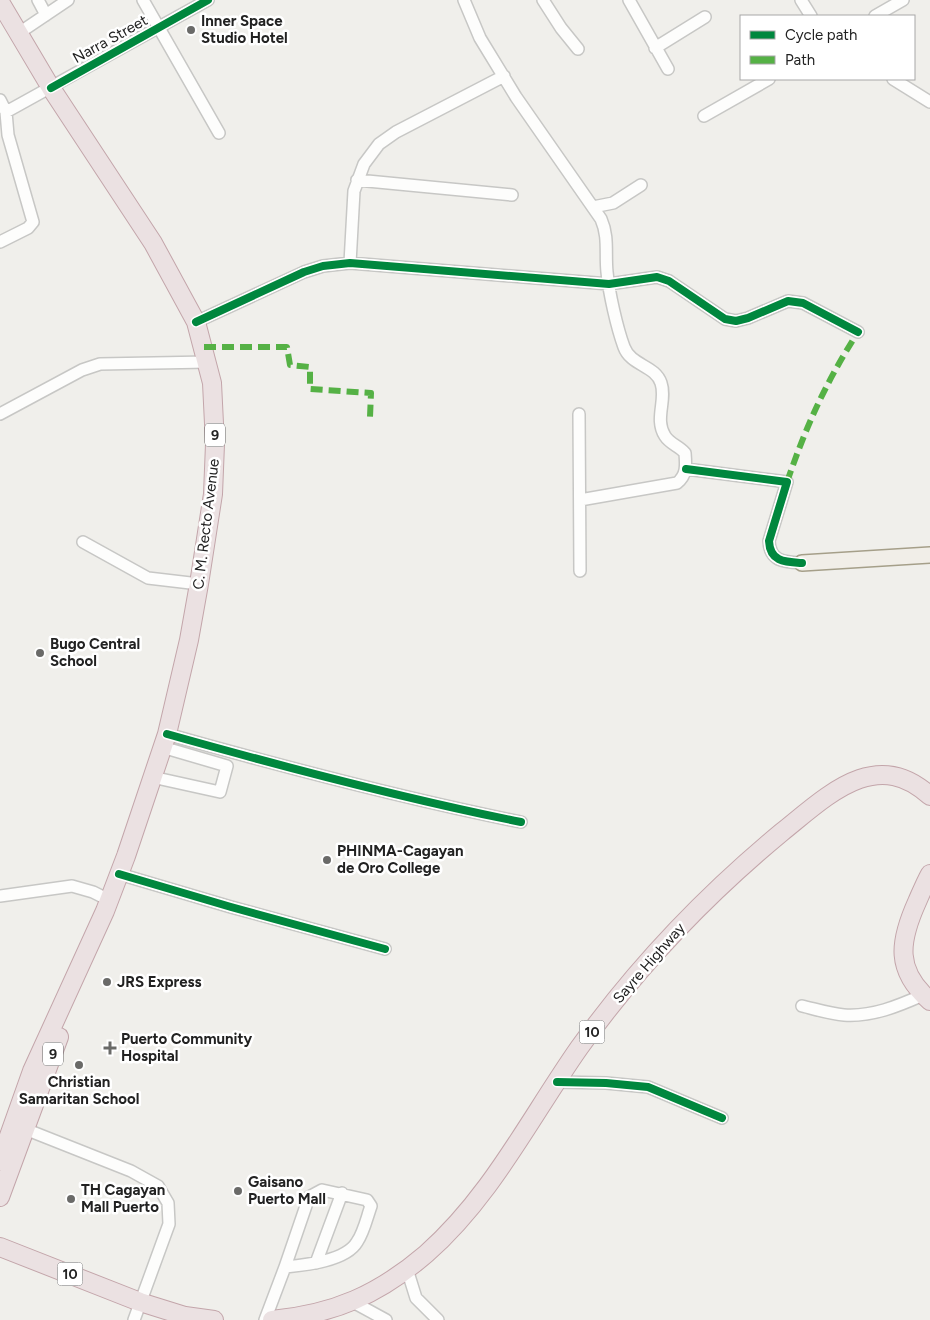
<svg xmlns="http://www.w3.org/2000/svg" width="930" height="1320" viewBox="0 0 930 1320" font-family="Figtree,sans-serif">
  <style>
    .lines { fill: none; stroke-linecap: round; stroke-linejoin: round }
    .minor-casing { stroke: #c7c7c5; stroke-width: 14 }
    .major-casing { stroke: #a59f89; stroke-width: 18 }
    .highway-casing { stroke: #c3a5aa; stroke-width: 20 }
    .minor { stroke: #fdfdfc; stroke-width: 11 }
    .major { stroke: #f1eee8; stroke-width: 15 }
    .highway { stroke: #ebe1e2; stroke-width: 18 }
    .quiet { stroke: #55b145; stroke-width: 6; stroke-dasharray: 12 6; stroke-linecap: butt }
    .cycleway-casing { stroke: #fff; stroke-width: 11 }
    .cycleway { stroke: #00873e; stroke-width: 8 }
    .poi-dot { fill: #6a6a68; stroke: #fff; stroke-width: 2 }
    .labels { text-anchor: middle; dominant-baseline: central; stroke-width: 5; stroke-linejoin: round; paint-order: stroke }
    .shield { fill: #fff; stroke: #646464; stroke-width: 1 }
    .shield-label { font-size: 14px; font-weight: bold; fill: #222 }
    .poi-label { font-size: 15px; font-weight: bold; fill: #222; stroke: #fff; text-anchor: start }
    .street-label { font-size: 15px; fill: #222; stroke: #fff }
  </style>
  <rect width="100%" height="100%" fill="#f0efeb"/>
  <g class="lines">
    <defs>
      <path id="minor" d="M38,0l8,15
        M143,0l76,133
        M464,0l16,38 36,59 85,122c8,18 4,34 6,53 2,21 10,56 17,75 7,19 31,18 37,36 6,17 -7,36 4,53 5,8 14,10 20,17 1,12 2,22 -8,30l-97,17
        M543,0l18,28 17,21
        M629,0l39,69
        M801,0l10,16
        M875,16l28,-16
        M19,33l49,-33
        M655,48l50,-31
        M893,79l37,23
        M0,100l6,12 202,-112
        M704,116l65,-37
        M357,180l155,15
        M593,207l20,-4 28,-18
        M0,242l28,-14 5,-6 -25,-87 -2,-23
        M350,263l4,-72 10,-27 15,-20 17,-12 108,-56
        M196,322l108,-50 19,-6 27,-3 259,21 48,-7 12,4 56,38 11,2 12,-3 40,-17 15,2 55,29
        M0,414l82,-44 18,-6 108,-2
        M579,414l1,157
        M686,469l101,13 -18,59c1,21 16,21 33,22
        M83,542l65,36 51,6
        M167,734c117,33 234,64 354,88
        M152,777l68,15 7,-26 -65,-19
        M119,874l112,33 154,42
        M0,896l72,-10 21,6 16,8
        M802,1006c13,3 28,8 42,9 28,2 54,-9 79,-20
        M557,1082l49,1 42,4 74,31
        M25,1129l106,42 27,15 10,17 1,21 -35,96
        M322,1190l45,10 4,6c-4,11 -7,26 -14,36 -11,19 -52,23 -72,25l24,-70z
        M316,1263l26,-70
        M407,1269l9,29 22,22
        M353,1302l33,18
        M265,1320l20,-53"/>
      <path id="major" d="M802,563l128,-8"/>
      <path id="highway" d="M0,2l51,86 102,155 43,79 16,61 3,61 -2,50 -14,90 -10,56 -22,94 -41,122 -21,55 -73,160 -32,90
        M930,874c-5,9 -9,19 -13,28 -18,40 -22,68 13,99
        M0,1197l59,-160
        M0,1247l140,55 45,14 29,4
        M272,1320c62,-6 106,-25 154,-66 65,-57 104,-136 153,-206 58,-81 127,-153 203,-216 45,-36 94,-86 148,-36"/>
    </defs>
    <use href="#minor" class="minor-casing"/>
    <use href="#major" class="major-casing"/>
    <use href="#highway" class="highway-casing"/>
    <use href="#minor" class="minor"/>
    <use href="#major" class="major"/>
    <use href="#highway" class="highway"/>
    <path class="quiet" d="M204,347h83l3,18 20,2v22l61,4 -1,24
      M787,482c20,-58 38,-98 71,-150"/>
    <defs>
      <path id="cycleway" d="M51,88l157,-88
        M196,322l108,-50 19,-6 27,-3 259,21 48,-7 12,4 56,38 11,2 12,-3 40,-17 15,2 55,29
        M686,469l101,13 -18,59c1,21 16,21 33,22
        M167,734c117,33 234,64 354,88
        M119,874l112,33 154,42
        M557,1082l49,1 42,4 74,31"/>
    </defs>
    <use href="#cycleway" class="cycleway-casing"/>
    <use href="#cycleway" class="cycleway"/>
  </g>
  <g class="poi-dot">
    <circle cx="191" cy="30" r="5"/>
    <circle cx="40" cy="653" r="5"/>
    <circle cx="327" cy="860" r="5"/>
    <circle cx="107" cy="982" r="5"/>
    <path d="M107.5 1040.5h5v5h5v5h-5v5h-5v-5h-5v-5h5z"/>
    <circle cx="79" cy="1065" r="5"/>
    <circle cx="238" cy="1191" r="5"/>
    <circle cx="71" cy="1199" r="5"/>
  </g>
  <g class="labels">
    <g class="shield">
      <rect x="205" y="423.5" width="20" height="23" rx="4"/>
      <rect x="579.5" y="1020.5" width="25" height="23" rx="4"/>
      <rect x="43" y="1042.5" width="20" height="23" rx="4"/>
      <rect x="57.5" y="1262.5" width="25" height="23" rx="4"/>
    </g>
    <g class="shield-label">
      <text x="215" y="435">9</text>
      <text x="592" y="1032">10</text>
      <text x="53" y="1054">9</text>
      <text x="70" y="1274">10</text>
    </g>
    <g class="poi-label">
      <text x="201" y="21">Inner Space<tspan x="201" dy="17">Studio Hotel</tspan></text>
      <text x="50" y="644">Bugo Central<tspan x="50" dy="17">School</tspan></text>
      <text x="337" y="851">PHINMA-Cagayan<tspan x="337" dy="17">de Oro College</tspan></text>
      <text x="117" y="982">JRS Express</text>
      <text x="121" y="1039">Puerto Community<tspan x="121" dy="17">Hospital</tspan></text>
      <text x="79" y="1082" text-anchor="middle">Christian<tspan x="79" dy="17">Samaritan School</tspan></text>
      <text x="248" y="1182">Gaisano<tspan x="248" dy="17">Puerto Mall</tspan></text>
      <text x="81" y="1190">TH Cagayan<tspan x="81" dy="17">Mall Puerto</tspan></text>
    </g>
    <g class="street-label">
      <text transform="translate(110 39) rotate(-29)">Narra Street</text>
      <text transform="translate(206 524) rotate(-83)">C. M. Recto Avenue</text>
      <text transform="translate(649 963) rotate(-49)">Sayre Highway</text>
    </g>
  </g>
  <rect x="740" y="15" width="175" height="65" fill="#ffffff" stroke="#a7a7a7"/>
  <rect x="750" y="31" width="25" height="8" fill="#00873e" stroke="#a7a7a7"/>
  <text x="785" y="40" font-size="15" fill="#222222">Cycle path</text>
  <rect x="750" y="56" width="25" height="8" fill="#55b145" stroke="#a7a7a7"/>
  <text x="785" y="65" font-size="15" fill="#222222">Path</text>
</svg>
